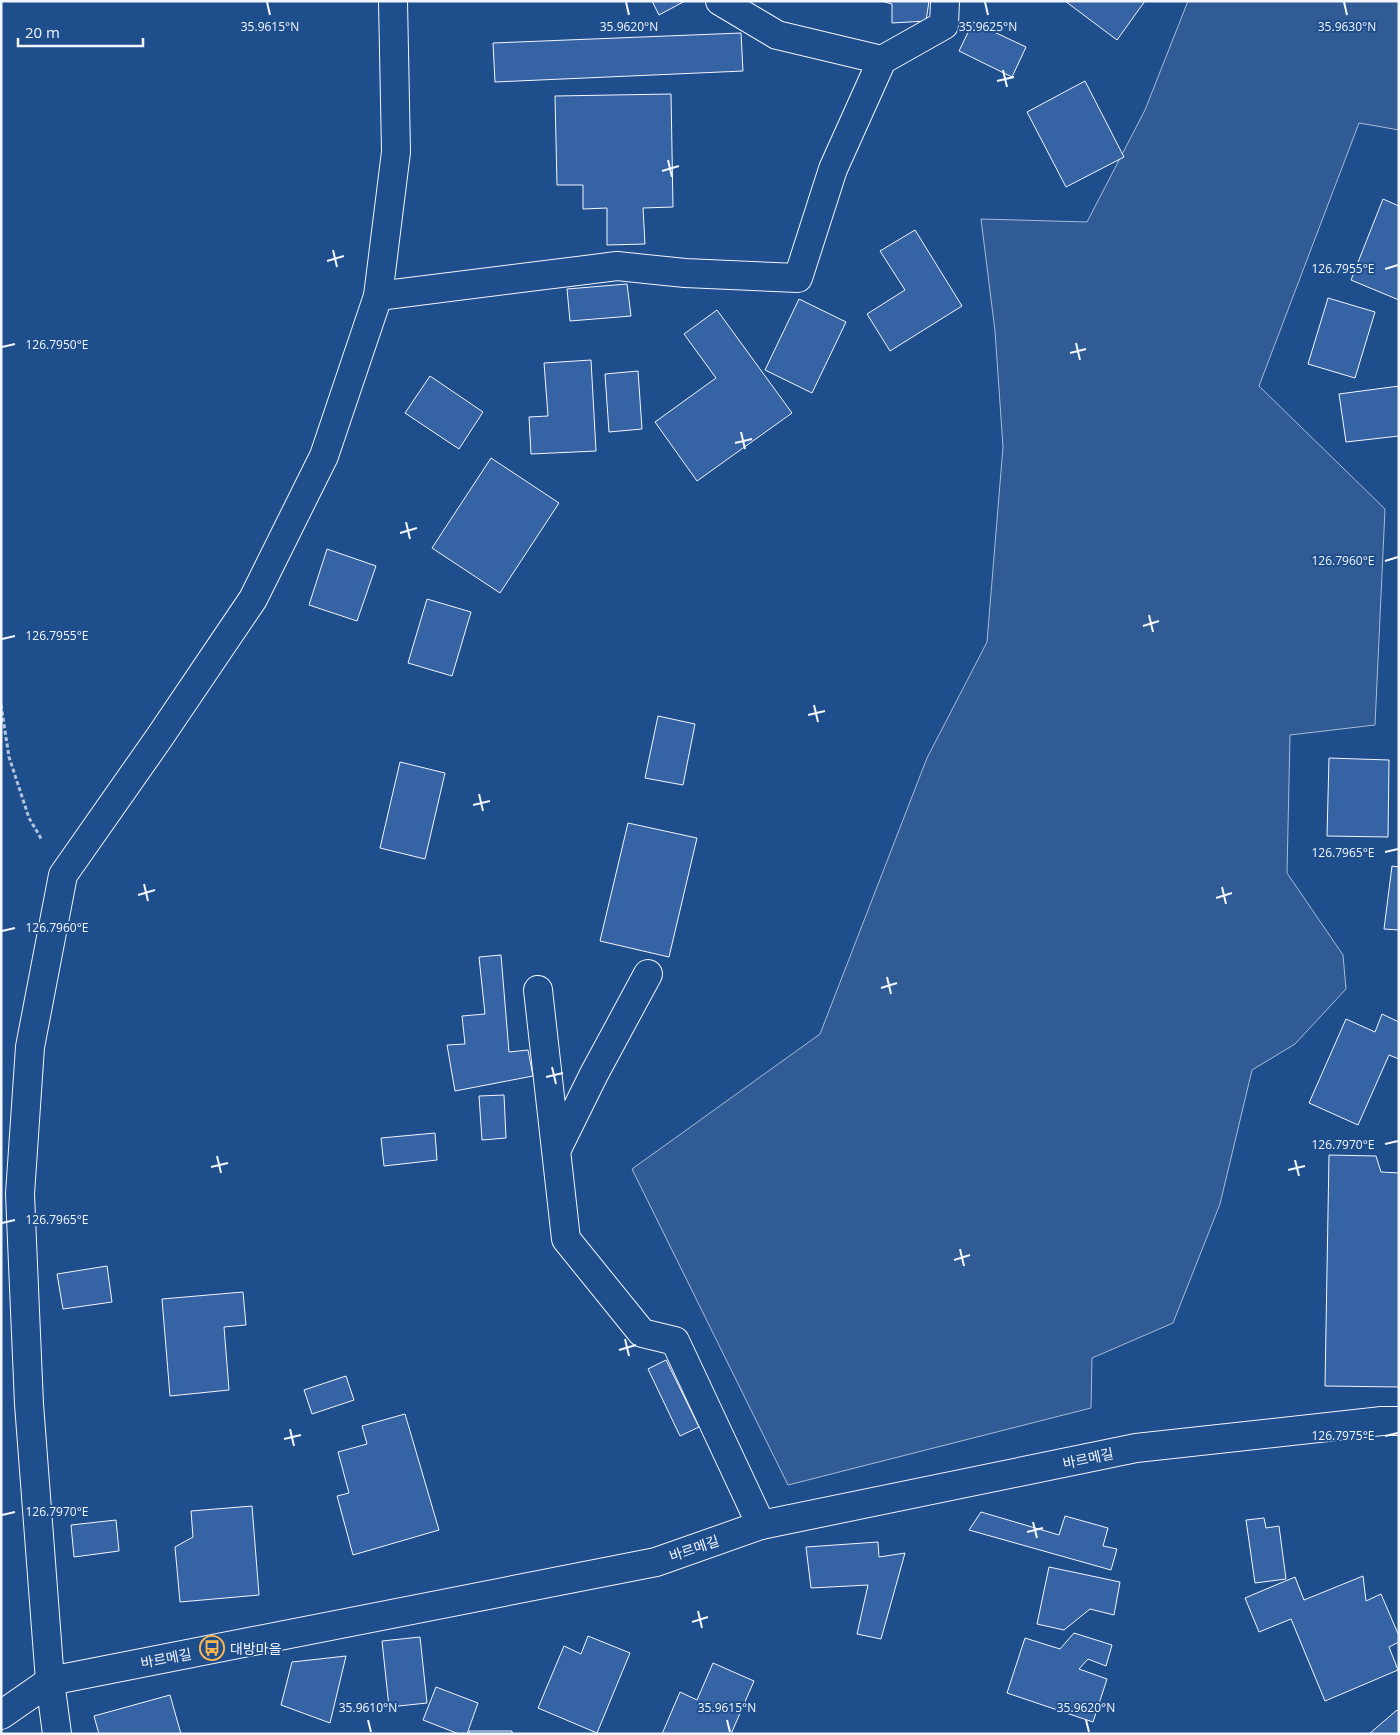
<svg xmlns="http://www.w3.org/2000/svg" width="1400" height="1735" viewBox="0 0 1400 1735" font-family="'Open Sans','Noto Sans KR',sans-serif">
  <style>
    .built { fill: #305b95; stroke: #a8bbd7 }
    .building { fill: #3563a3; stroke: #f2f6ff }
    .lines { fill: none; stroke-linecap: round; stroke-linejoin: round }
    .minor-casing { stroke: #f2f6ff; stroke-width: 30 }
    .tertiary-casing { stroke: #f2f6ff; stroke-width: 30 }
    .path { stroke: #b3c4dc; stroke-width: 3; stroke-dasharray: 4 2.5; stroke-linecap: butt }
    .minor { stroke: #1f4e8c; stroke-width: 28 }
    .tertiary { stroke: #1f4e8c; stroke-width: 28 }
    .ticks { fill: none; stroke: #f2f6ff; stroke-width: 2 }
    .labels { text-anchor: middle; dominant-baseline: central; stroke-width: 4; stroke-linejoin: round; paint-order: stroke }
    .street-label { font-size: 14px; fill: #f2f6ff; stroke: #1f4e8c }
    .poi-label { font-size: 14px; fill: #f2f6ff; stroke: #1f4e8c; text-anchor: start }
    .ticks-label { font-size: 12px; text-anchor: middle; fill: #f2f6ff; stroke: #1f4e8c; stroke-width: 4; stroke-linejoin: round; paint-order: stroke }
  </style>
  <rect width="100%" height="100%" fill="#1f4e8c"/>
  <path class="built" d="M1188,1h211v129l-40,-7 -100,263 126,123 -10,216 -85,10 -3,138 56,82 3,34 -51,55 -43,26 -32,134 -47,119 -81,35 -1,50 -303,77 -156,-316 188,-135 107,-276 60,-116 16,-195 -8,-116 -14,-112 106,3 58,-112z"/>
  <path class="building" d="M652,1h33l-26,14z
    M881,1h48l-3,20 -34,2v-19z
    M1065,1h80l-28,39z
    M973,22l53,25 -14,30 -53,-26z
    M741,33l2,38 -248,11 -2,-39z
    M1085,81l39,76 -58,30 -39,-75z
    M671,94l2,113 -30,1 2,36 -38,1v-37l-24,1v-24h-26l-2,-89z
    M1383,199l16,7v94l-48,-20z
    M915,230l47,76 -72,45 -23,-37 38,-24 -25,-39z
    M627,284l4,32 -61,5 -3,-32z
    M1328,298l47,14 -20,66 -47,-14z
    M799,299l47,23 -34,71 -47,-23z
    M717,310l75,103 -95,68 -42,-59 61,-44 -32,-44z
    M591,360l5,91 -65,3 -2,-37 19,-1 -4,-53z
    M638,371l4,58 -33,3 -4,-58z
    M430,376l53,36 -24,37 -54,-36z
    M1399,386v50l-53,6 -7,-48z
    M491,458l68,45 -59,90 -68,-45z
    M327,549l49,17 -19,55 -48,-16z
    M427,599l44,13 -19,64 -44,-13z
    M658,716l37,8 -12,61 -38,-7z
    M1329,758l60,2 -1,77 -61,-1z
    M400,762l45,11 -20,86 -45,-11z
    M628,823l69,15 -28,119 -69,-16z
    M1392,866l7,1v63l-15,-1z
    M501,955l8,97 19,-2 5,26 -78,15 -8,-46 18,-1 -3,-28 23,-2 -6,-57z
    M1382,1014l17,8v37l-10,-4 -31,70 -49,-22 37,-84 29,13z
    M504,1095l2,43 -24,2 -3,-44z
    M435,1133l2,27 -53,6 -3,-28z
    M1329,1155l47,1 5,16 18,1v214l-74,-1z
    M107,1266l5,36 -49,7 -6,-35z
    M243,1292l3,33 -22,2 5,63 -59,6 -8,-97z
    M666,1360l33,67 -19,9 -32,-67z
    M346,1376l8,24 -42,14 -8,-24z
    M405,1414l34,116 -86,25 -16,-59 12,-3 -11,-41 29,-8 -5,-18z
    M252,1506l7,89 -79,7 -5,-55 18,-10 -2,-26z
    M981,1512l78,23 6,-19 43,12 -5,18 14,3 -6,21 -142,-40z
    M1264,1518l2,10 13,-2 7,53 -31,4 -9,-63z
    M116,1520l3,31 -45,6 -3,-32z
    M878,1542l1,15 26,-4 -24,86 -24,-5 11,-49 -57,3 -5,-41z
    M1049,1567l71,15 -6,33 -24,-6 -26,21 -27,-6z
    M1363,1576l3,25 15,-7 18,42v6l-10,5 9,23 -73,31 -34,-82 -32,13 -14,-34 50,-21 9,23z
    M1074,1633l38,12 -6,21 -18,-7 -9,10 28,10 -14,43 -86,-29 18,-55 35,11z
    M588,1636l42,17 -33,80 -59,-25 26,-62 17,8z
    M420,1637l7,66 -38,4 -7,-66z
    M346,1656l-16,67 -49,-18 11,-43z
    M713,1663l41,18 -23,53h-69l18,-42 17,8z
    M436,1687l42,16 -11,31h-8l-36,-14z
    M170,1695l11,39h-82l-5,-18z
    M1397,1710l2,2v22h-30z
    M469,1731h43v3h-43z"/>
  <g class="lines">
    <defs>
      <path id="minor" d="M882,60l62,-35 1,-24
        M378,296l239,-30 68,7 113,5 35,-109 49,-109 -105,-25 -57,-34
        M538,990l28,249 76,94 33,8 86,184
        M556,1151l38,-77 54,-100"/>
      <path id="tertiary" d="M1,1715l49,-34 606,-119 105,-37 375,-77 246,-27h17
        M57,1734l-7,-53 -21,-277 -9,-210 10,-147 33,-172 96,-137 94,-139 71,-143 54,-160 18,-144 -3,-151"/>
    </defs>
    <use href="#minor" class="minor-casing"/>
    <use href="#tertiary" class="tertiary-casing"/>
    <path class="path" d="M1,705l8,52 20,61 13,22"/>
    <use href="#minor" class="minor"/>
    <use href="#tertiary" class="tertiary"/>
  </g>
  <path class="ticks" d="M267,2l3,13M626,2l3,13M985,2l3,13M1344,2l3,13M1003,70l4,17M997,81l17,-4M668,160l4,17M662,171l17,-5M333,250l4,17M327,261l17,-5M1385,269l13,-4M1076,343l4,17M2,347l13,-3M1070,353l16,-4M741,432l4,17M735,443l17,-4M406,522l4,17M400,533l17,-5M1385,561l13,-4M1149,615l4,17M1143,626l16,-5M2,639l13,-3M814,705l4,17M808,715l17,-4M479,794l4,17M473,805l17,-4M1385,852l13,-3M144,884l4,17M1222,887l4,17M138,895l17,-5M1216,898l16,-5M2,931l13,-3M887,977l4,17M881,988l16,-5M552,1067l4,17M546,1077l17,-4M1385,1144l13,-3M217,1156l4,17M1295,1160l4,16M211,1167l17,-4M1288,1170l17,-4M2,1223l13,-3M960,1249l4,17M954,1260l16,-5M625,1339l4,17M619,1350l17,-5M290,1429l4,17M1385,1436l13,-3M284,1439l17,-4M2,1515l13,-3M1033,1522l4,16M1027,1532l16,-4M698,1611l4,17M692,1622l16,-5M368,1720l3,12M727,1720l3,12M1086,1720l3,12"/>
  <defs>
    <symbol id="bus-ring" viewBox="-11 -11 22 22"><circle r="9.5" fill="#1f4e8c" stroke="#ffb74d" stroke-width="1.5"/><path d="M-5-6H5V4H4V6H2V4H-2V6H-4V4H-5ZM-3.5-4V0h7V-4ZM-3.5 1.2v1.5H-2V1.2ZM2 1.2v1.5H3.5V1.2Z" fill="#ffb74d"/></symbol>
  </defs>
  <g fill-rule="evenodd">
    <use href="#bus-ring" x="198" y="1634" width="28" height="28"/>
  </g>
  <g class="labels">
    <g class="street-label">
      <text transform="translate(1088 1458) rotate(-12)">바르메길</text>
      <text transform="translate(694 1548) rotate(-19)">바르메길</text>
      <text transform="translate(166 1658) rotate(-11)">바르메길</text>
    </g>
    <g class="poi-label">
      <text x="230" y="1648">대방마을</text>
    </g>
  </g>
  <g class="ticks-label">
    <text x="270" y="31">35.9615°N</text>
    <text x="629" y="31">35.9620°N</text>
    <text x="988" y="31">35.9625°N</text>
    <text x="1347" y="31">35.9630°N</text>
    <text x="1343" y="273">126.7955°E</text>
    <text x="57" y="349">126.7950°E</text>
    <text x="1343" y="565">126.7960°E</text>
    <text x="57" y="640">126.7955°E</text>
    <text x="1343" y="857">126.7965°E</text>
    <text x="57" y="932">126.7960°E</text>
    <text x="1343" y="1149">126.7970°E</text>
    <text x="57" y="1224">126.7965°E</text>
    <text x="1343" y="1440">126.7975°E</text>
    <text x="57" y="1516">126.7970°E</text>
    <text x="368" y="1712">35.9610°N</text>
    <text x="727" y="1712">35.9615°N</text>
    <text x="1086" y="1712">35.9620°N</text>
  </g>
  <rect width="1400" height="1735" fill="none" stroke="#f2f6ff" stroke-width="5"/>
  <path d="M18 38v8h125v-8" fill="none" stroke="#f2f6ff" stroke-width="2.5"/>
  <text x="25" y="38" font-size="15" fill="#f2f6ff" stroke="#1f4e8c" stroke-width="4" paint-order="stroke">20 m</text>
</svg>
